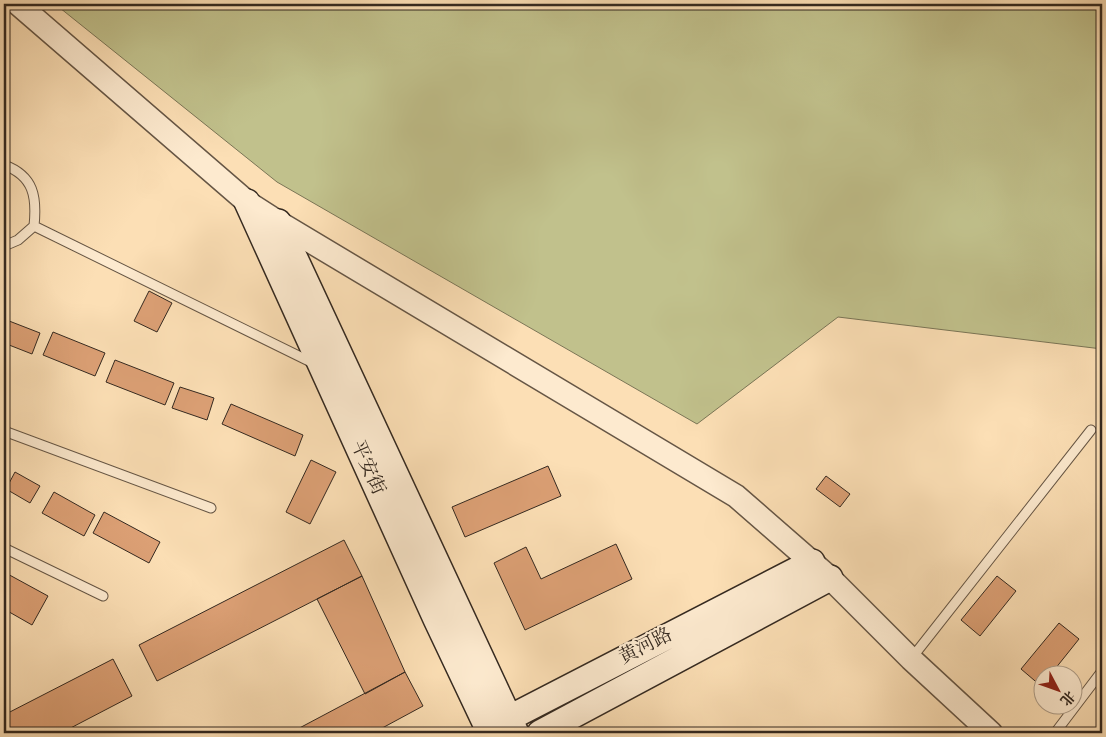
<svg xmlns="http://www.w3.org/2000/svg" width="1106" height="737" viewBox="0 0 1106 737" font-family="'Old Standard TT','Noto Serif SC',serif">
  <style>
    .green { fill: #c1c18c; stroke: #7a7556 }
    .building { fill: #dca075; stroke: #342920 }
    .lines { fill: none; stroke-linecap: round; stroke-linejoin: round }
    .service-casing { stroke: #665645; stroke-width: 11 }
    .tertiary-casing { stroke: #665645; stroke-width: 25 }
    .secondary-casing { stroke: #342920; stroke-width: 28 }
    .service { stroke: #fdeacf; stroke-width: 9 }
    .tertiary { stroke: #fdeacf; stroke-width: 22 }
    .secondary { stroke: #fdeacf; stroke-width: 25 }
    .labels { text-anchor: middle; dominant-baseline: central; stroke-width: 4.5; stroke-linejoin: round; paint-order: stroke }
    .street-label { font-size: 19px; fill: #342920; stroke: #fdeacf }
  </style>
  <rect width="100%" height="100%" fill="#fcdfb5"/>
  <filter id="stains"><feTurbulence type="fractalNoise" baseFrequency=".004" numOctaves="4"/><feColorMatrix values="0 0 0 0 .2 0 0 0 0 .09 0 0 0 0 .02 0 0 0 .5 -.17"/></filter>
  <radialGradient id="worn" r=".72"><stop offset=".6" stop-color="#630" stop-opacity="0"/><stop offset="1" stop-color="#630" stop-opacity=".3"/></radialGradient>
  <path class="green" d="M55,4h1047v345l-264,-32 -141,107 -420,-242z"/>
  <path class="building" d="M149,291l23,12 -15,29 -23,-11z
    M4,319l36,14 -8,21 -28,-11z
    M53,332l52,21 -10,23 -52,-21z
    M115,360l59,23 -9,22 -59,-23z
    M180,387l34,11 -7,22 -35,-12z
    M231,404l72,31 -8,21 -73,-32z
    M311,460l25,12 -26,52 -24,-12z
    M548,466l13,30 -96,41 -13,-30z
    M15,472l25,14 -10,17 -24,-14z
    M826,476l24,18 -10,13 -24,-18z
    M54,492l41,23 -11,21 -42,-23z
    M104,512l56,30 -11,21 -56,-30z
    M344,540l18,36 -205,105 -18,-36z
    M616,544l16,35 -107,51 -31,-67 32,-16 15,32z
    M4,572l44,24 -16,29 -28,-16z
    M362,576l43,96 -40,22 -48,-95z
    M997,576l19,15 -36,45 -19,-16z
    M1059,623l20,16 -28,35h-7v9l-3,3 -20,-17z
    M113,659l19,37 -71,37h-57v-18z
    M405,672l18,34 -50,27h-83z"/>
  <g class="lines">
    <defs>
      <path id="service" d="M4,165c30,11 33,32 30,61
        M4,246l14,-6 16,-14 281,138
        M4,431l207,77
        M4,548l99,48
        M911,659l180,-229
        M1055,733l47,-62"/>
      <path id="tertiary" d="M18,4l229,198 31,20 458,274 94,82 81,81 80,74"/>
      <path id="secondary" d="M247,202l189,417 54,114
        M278,222l238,511
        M494,726l318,-164
        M540,733l290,-155"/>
    </defs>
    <use href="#service" class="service-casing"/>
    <use href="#tertiary" class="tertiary-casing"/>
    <use href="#secondary" class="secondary-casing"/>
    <use href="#service" class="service"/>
    <use href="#tertiary" class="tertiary"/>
    <use href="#secondary" class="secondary"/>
  </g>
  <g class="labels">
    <g class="street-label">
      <text transform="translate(367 468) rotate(66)">平安街</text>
      <text transform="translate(646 647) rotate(-27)">黄河路</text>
    </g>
  </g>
  <rect width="1106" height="737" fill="none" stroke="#fcdfb5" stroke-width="20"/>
  <rect x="5" y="5" width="1096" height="727" fill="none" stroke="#342920" stroke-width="2.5"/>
  <rect x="10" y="10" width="1086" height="717" fill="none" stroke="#342920"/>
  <g transform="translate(1058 690) rotate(131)"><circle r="24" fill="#fdeacf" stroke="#ad9d89"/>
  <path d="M0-4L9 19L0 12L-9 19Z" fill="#8f2418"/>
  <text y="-8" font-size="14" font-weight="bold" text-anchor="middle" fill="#342920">北</text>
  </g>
  <rect width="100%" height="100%" filter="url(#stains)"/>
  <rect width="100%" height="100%" fill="url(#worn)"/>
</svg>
